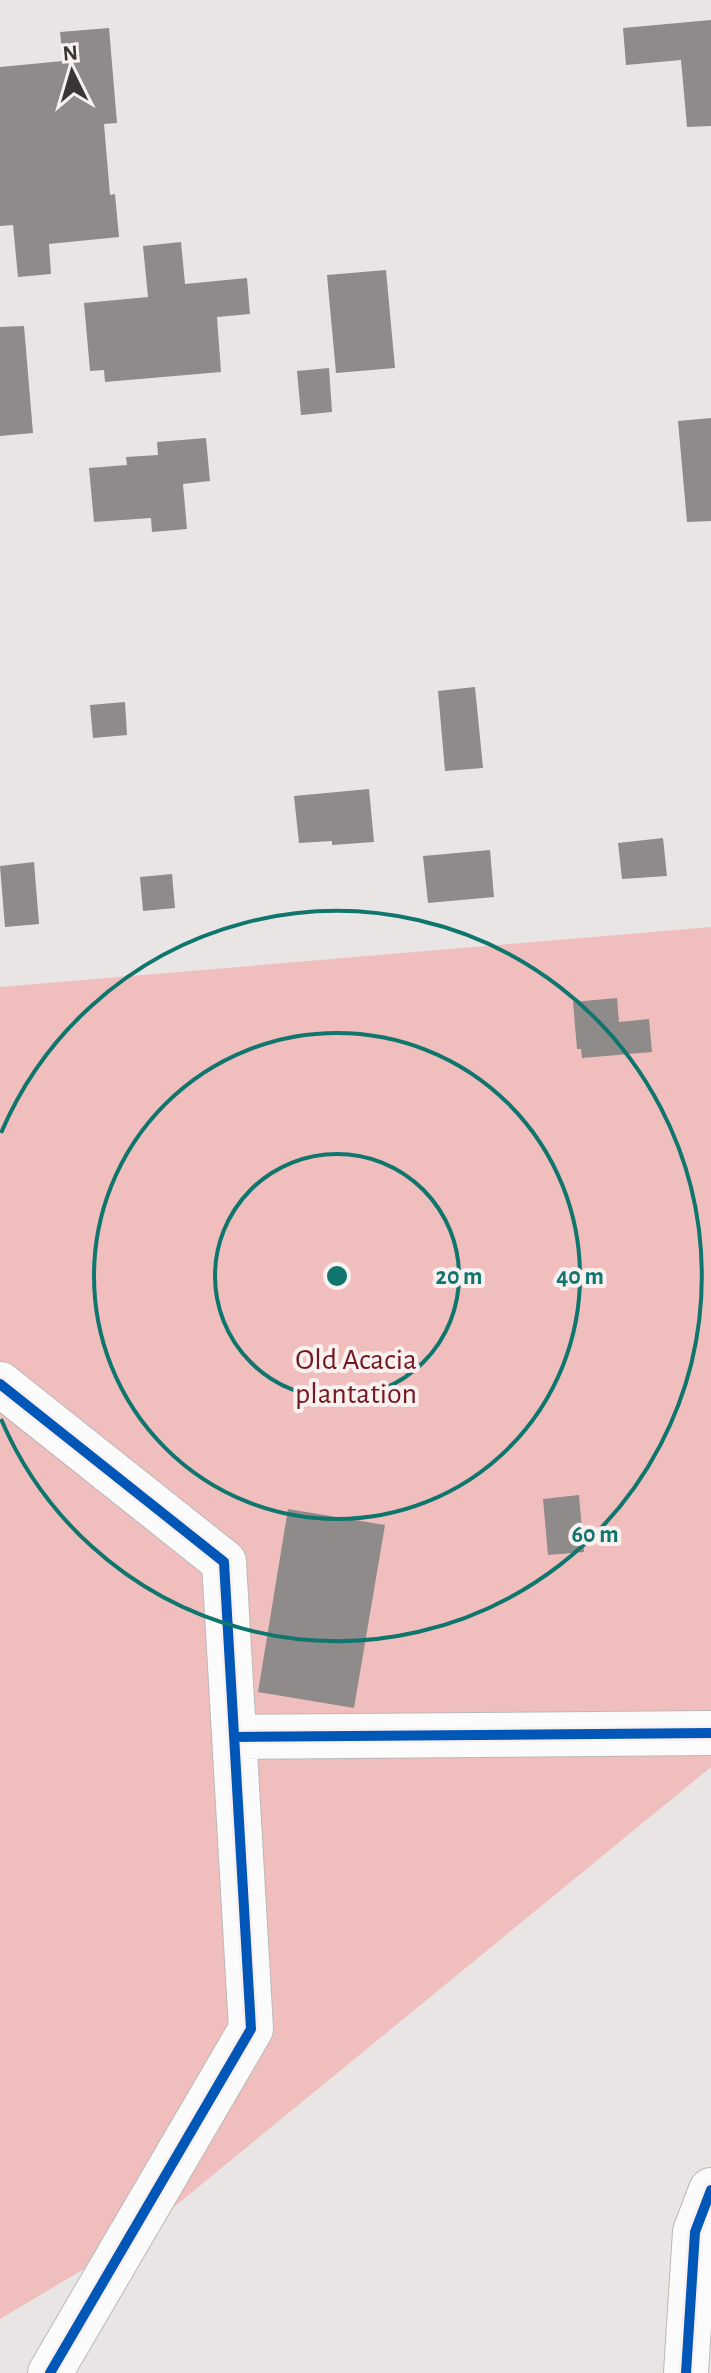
<svg xmlns="http://www.w3.org/2000/svg" width="711" height="2373" viewBox="0 0 711 2373" font-family="'Alegreya Sans',sans-serif">
  <style>
    .green { fill: #f0bfbd }
    .building { fill: #8e8b8a }
    .lines { fill: none; stroke-linecap: round; stroke-linejoin: round }
    .street-casing { stroke: #bbb8b8; stroke-width: 46 }
    .street { stroke: #fcfbfb; stroke-width: 44 }
    .cycleway-casing { stroke: #f9f0f0; stroke-width: 15 }
    .cycleway { stroke: #0057b8; stroke-width: 10 }
    .ring { fill: none; stroke: #0f766e; stroke-width: 4 }
    .labels { text-anchor: middle; dominant-baseline: central; stroke-width: 8; stroke-linejoin: round; paint-order: stroke }
    .park-label { font-size: 30px; fill: #75171f; stroke: #f9f0f0 }
    .centre { fill: #0f766e; stroke: #f9f0f0; stroke-width: 4 }
    .ring-label { font-size: 24px; text-anchor: middle; font-weight: bold; fill: #0f766e; stroke: #f9f0f0; stroke-width: 8; stroke-linejoin: round; paint-order: stroke }
  </style>
  <rect width="100%" height="100%" fill="#e9e5e5"/>
  <path class="green" d="M711,927v840l-575,471 -136,81v-1332z"/>
  <path class="building" d="M711,20v106l-24,1 -6,-67 -55,5 -3,-37z
    M109,28l8,95 -13,1 6,71 5,-1 4,43 -70,7 2,30 -33,3 -5,-52 -13,1v-159l63,-6 -3,-29z
    M181,242l4,42 62,-6 3,36 -33,3 4,55 -116,10 -1,-12 -14,1 -6,-68 64,-6 -5,-51z
    M386,270l9,98 -59,5 -9,-98z
    M24,326l9,107 -33,3v-109z
    M329,368l3,44 -31,3 -4,-44z
    M711,418v103l-24,1 -9,-101z
    M206,438l4,43 -27,3 4,45 -35,3 -1,-14 -57,4 -5,-54 38,-3 -1,-8 32,-2 -1,-13z
    M475,687l8,81 -38,3 -7,-80z
    M125,702l2,33 -34,3 -3,-33z
    M369,789l5,53 -42,3v-4l-33,2 -5,-47z
    M663,838l4,38 -45,3 -4,-36z
    M490,850l4,47 -66,6 -5,-47z
    M34,862l5,62 -34,3 -5,-61z
    M172,874l3,34 -32,3 -3,-34z
    M617,998l2,24 30,-3 3,33 -70,6 -1,-9h-4l-4,-47z
    M579,1495l5,57 -36,3 -5,-56z
    M288,1509l97,16 -31,183 -96,-16z"/>
  <g class="lines">
    <defs>
      <path id="street" d="M0,1384l224,178 27,467 -201,344
        M235,1737l476,-4
        M686,2373l9,-141 16,-42"/>
    </defs>
    <use href="#street" class="street-casing"/>
    <use href="#street" class="street"/>
    <defs>
      <path id="cycleway" d="M0,1384l224,178 27,467 -201,344
        M235,1737l476,-4
        M686,2373l9,-141 16,-42"/>
    </defs>
    <use href="#cycleway" class="cycleway-casing"/>
    <use href="#cycleway" class="cycleway"/>
  </g>
  <g class="ring">
    <circle cx="337" cy="1276" r="122"/>
    <circle cx="337" cy="1276" r="243"/>
    <path d="M1 1133A365 365 0 1 1 1 1419"/>
  </g>
  <g class="labels">
    <g class="park-label">
      <text x="356" y="1360">Old Acacia<tspan x="356" dy="34">plantation</tspan></text>
    </g>
  </g>
  <circle cx="337" cy="1276" r="12" class="centre"/>
  <g class="ring-label">
    <text x="459" y="1284">20 m</text>
    <text x="580" y="1284">40 m</text>
    <text x="595" y="1542">60 m</text>
  </g>
  <g transform="translate(72 72) rotate(355)" stroke="#f9f0f0" stroke-width="6" paint-order="stroke">
  <path d="M0-6L14 30L0 20L-14 30Z" fill="#393636"/>
  <text y="-12" font-size="22" font-weight="bold" text-anchor="middle" fill="#393636">N</text>
  </g>
</svg>
